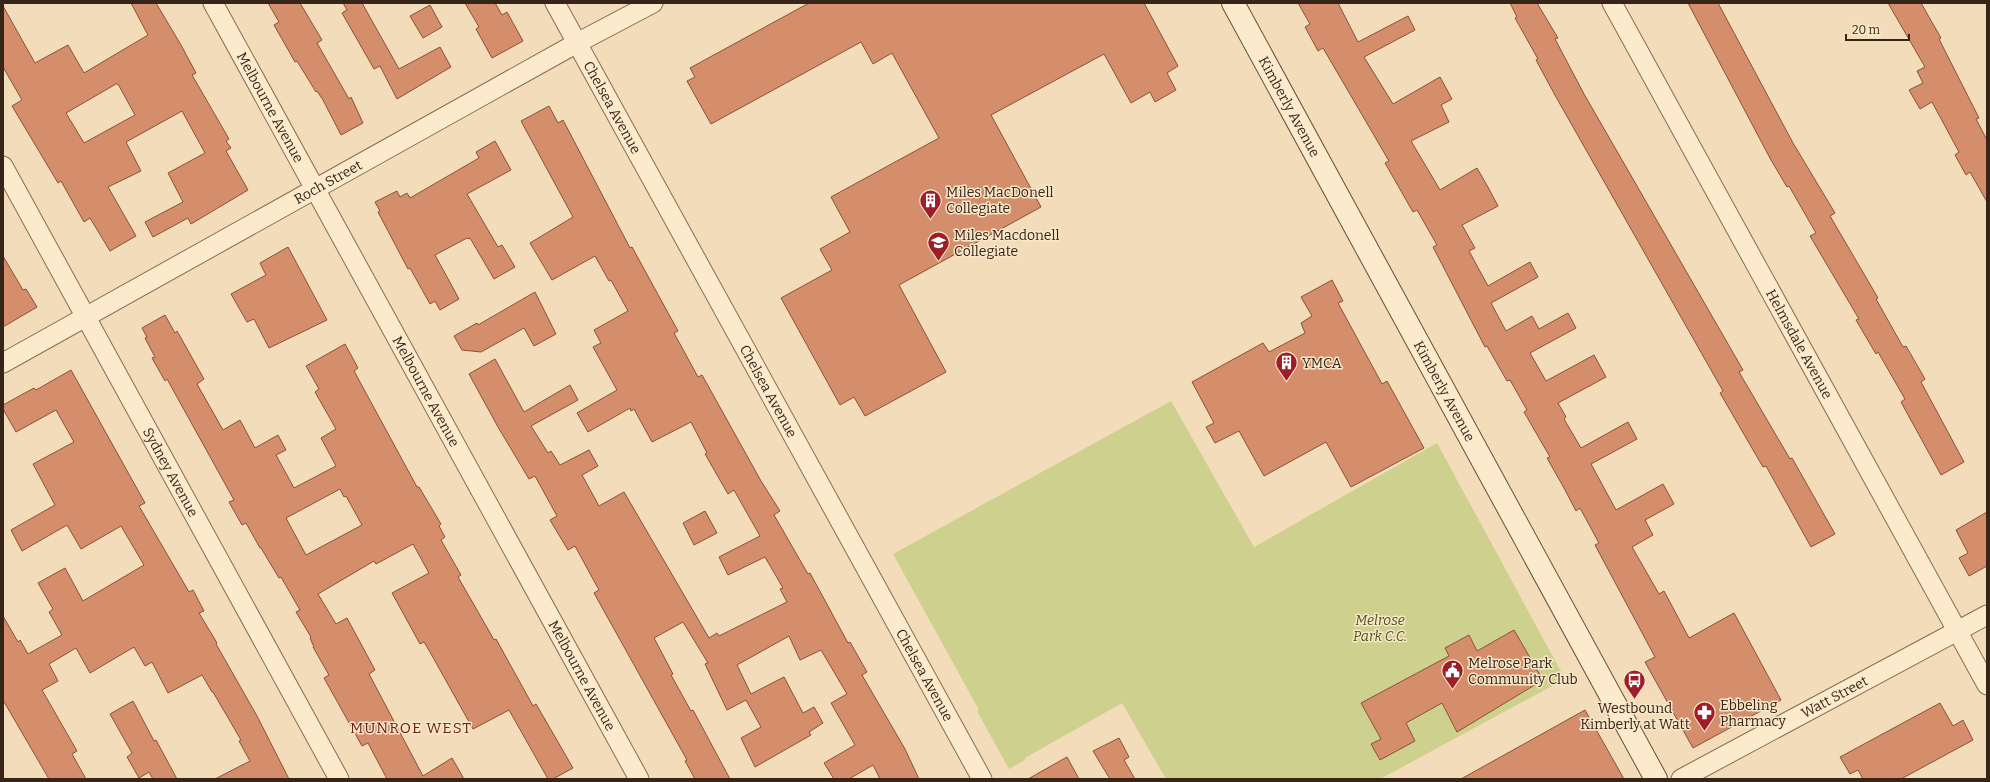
<svg xmlns="http://www.w3.org/2000/svg" width="1990" height="782" viewBox="0 0 1990 782" font-family="Bitter,serif">
  <style>
    .green { fill: #ced08d }
    .building { fill: #d48e6b; stroke: #8b5136; fill-rule: evenodd }
    .lines { fill: none; stroke-linecap: round; stroke-linejoin: round }
    .street-casing { stroke: #8a6b52; stroke-width: 21 }
    .secondary-casing { stroke: #6b4c36; stroke-width: 24 }
    .street { stroke: #fceacd; stroke-width: 19 }
    .secondary { stroke: #fceacd; stroke-width: 22 }
    .labels { text-anchor: middle; dominant-baseline: central; stroke-width: 3; stroke-linejoin: round; paint-order: stroke }
    .street-label { font-size: 14px; fill: #372519; stroke: #f9e7c9 }
    .poi-label { font-size: 14px; fill: #372519; stroke: #f9e7c9; text-anchor: start }
    .park-label { font-size: 14px; font-style: italic; fill: #4c551e; stroke: #f9e7c9 }
    .neighbourhood-label { font-size: 15px; letter-spacing: 1px; fill: #681f14; stroke: #f9e7c9 }
  </style>
  <rect width="100%" height="100%" fill="#f2dcb9"/>
  <path class="green" d="M1171,401l83,146 183,-104 128,236 -185,100h-214l-44,-76 -97,55v2l-16,9 -32,-58 2,-1 -86,-156z"/>
  <path class="building" d="M131,3h25l25,42 15,28 -4,2 37,64 -3,2 5,7 -5,3 22,39 -57,34 -3,-6 -35,19 -8,-15 38,-20 -15,-29 37,-20 -23,-42 -56,31 15,29 -33,16 28,49 -26,15 -20,-33 -6,4 -23,-41 -3,2 -46,-77 10,-6 -19,-33v-61l32,57 33,-18 16,28 64,-38zM116,84h2l17,31 -51,28 -18,-30z
    M268,3h32l22,37 -5,3 32,56 2,-2 12,26 -22,12 -18,-35 -6,-9 -1,1 -19,-31 -2,1 -13,-23 -8,-14 5,-3z
    M343,3h19l37,66 41,-22 11,20 -54,32 -17,-33 -6,3 -32,-56 5,-3z
    M465,3h30l7,12 5,-3 16,29 -31,17 -16,-29 3,-2z
    M809,3h335l34,63 -11,7 9,17 -21,12 -5,-10 -19,11 -27,-49 -113,61 50,92 -142,78 47,87 -81,44 -11,-19 -14,8 -59,-107 51,-28 -12,-21 30,-17 -19,-35 108,-59 -47,-85 -19,11 -12,-22 -150,82 -24,-43 8,-4 -5,-9z
    M1298,3h40l20,39 50,-26 7,14 -51,27 29,47 47,-27 12,22 -11,6 8,17 -38,19 29,49 37,-22 12,21 9,17 -36,19 13,23 -6,3 19,35 42,-24 8,15 -47,26 15,28 26,-15 7,13 29,-16 8,15 -46,25 16,28 48,-26 12,22 -48,26 8,14 -2,2 17,29 47,-26 9,17 -46,25 25,46 47,-26 11,20 -29,16 8,15 -21,12 27,47 5,-3 25,47 45,-25 47,87 -88,48 -48,-86 10,-5 -60,-112 4,-2 -19,-35 -4,3 -12,-23 -17,-30 3,-1 -26,-45 3,-2 -17,-30 -3,1 -20,-35 -2,1 -52,-100 4,-2 -20,-35 -4,2 -28,-49 4,-2 -66,-113 -5,3 -13,-24 5,-3z
    M1510,3h27l21,35 -3,1 29,55 159,276 -4,2 51,87 2,-1 43,76 -24,13 -45,-81 -3,1 -43,-74 3,-2 -167,-294 -20,-37 2,-1 -23,-41 2,-1z
    M1688,3h30l75,140 42,70 -5,3 48,82 -2,1 27,48 3,-1 19,33 -4,3 43,80 -23,13 -40,-73 4,-3 -27,-47 -2,2 -20,-34 3,-1 -49,-83 6,-3 -27,-47 -2,1 -16,-27z
    M1888,3h33l20,35 -2,1 40,79 -3,1 11,21v62l-17,-30 -4,3 -11,-20 4,-3 -27,-50 -12,7 -11,-19 14,-7 -6,-12 8,-4z
    M430,5l12,22 -19,11 -13,-22z
    M549,106l9,17 5,-3 67,128 2,-1 46,84 -4,2 24,44 4,-2 59,106 19,30 -6,4 34,59 2,-1 38,70 2,-1 17,30 -5,3 43,74 14,30h-39l-7,-14 -24,14h-15l-10,-16 31,-18 -24,-42 16,-9 -26,-44 -21,10 -11,-24 -52,29 14,29 33,-17 19,36 11,-6 9,16 -14,9 2,3 -56,32 -14,-29 20,-11 -15,-27 -19,10 -22,-46 3,-1 -25,-41 -29,16 19,36 -2,1 20,36 2,-1 37,69h-35l-10,-18 2,-1 -93,-167 5,-3 -24,-44 -7,4 -18,-30 7,-4 -22,-40 -6,3 -31,-52 -29,-53 26,-15 29,53 46,-27 8,15 -47,26 17,27 3,-2 9,14 29,-15 9,16 -16,9 17,31 25,-14 85,146 8,-5 2,3 68,-34 -7,-13 3,-1 -18,-31 -37,18 -9,-18 41,-21 -26,-46 -6,4 -23,-40 2,-1 -16,-31 -39,20 -18,-33 -3,2 -1,-3 -42,24 -11,-19 40,-23 -24,-43 8,-4 -7,-13 34,-19 -17,-31 -2,1 -14,-25 -43,24 -22,-37 43,-26 -52,-96z
    M495,141l16,29 -44,24 31,53 4,-2 13,22 -21,12 -24,-41 -2,1 -1,-1 -32,17 24,44 -19,11 -5,-9 -5,3 -20,-36 -2,1 -30,-57 2,-1 -5,-9 22,-11 3,6 7,-4 3,5 69,-40 -3,-6z
    M288,247l39,73 -58,28 -15,-29 -7,3 -16,-28 35,-19 -6,-12z
    M3,256l20,34 3,-1 11,18 -34,20z
    M1332,280l11,21 -5,2 44,81 5,-3 37,67 -73,39 -25,-45 -62,34 -25,-45 -24,12 -9,-16 8,-4 -22,-41 71,-39 6,9 36,-19 -4,-10 11,-7 -11,-19z
    M535,292l21,42 -22,12 -10,-18 -43,24 -19,-2 -8,-14 23,-13 1,2z
    M165,315l10,18 2,-2 27,48 -7,5 26,46 17,-10 15,28 23,-13 8,15 -10,5 18,33 42,-22 -15,-28 15,-9 -21,-37 4,-3 -13,-23 39,-22 13,24 -4,3 63,116h2l22,37 -2,2 6,11 -4,3 20,35 -3,2 31,54 5,9 2,-1 37,67 3,-2 37,64 -20,11h-5l-39,-69 -36,19 -43,-77 -6,-10 -4,2 -28,-51 37,-20 -16,-29 -37,20 -2,-3 -56,33 18,30 11,-6 28,52 -6,4 54,102 29,-18 12,21h-77l-19,-36 -6,3 -38,-68 5,-3 -16,-28h1l-4,-9 1,-1 -15,-25 4,-2 -19,-33 -2,1 -18,-30h-1l-14,-25 -4,2 -13,-23 5,-2 -67,-121 -2,2 -13,-23 3,-1 -10,-19 2,-1 -5,-9zM340,489l4,8 2,-1 16,29 -56,30 -20,-37z
    M71,370l74,133 -6,3 50,86 4,-2 11,21 -5,2 18,30 -1,1 41,72 32,63h-74l35,-18 -11,-20 2,-1 -28,-48h-1l-10,-17 -34,18 -16,-31 -7,4 -11,-19 -44,26 -14,-25 -27,16 9,17 -16,9 35,61 -5,3 14,25h-37l-46,-79v-84l15,26 2,-2 8,14 34,-19 -13,-23 4,-3 -15,-26 27,-15 18,33 61,-36 -23,-39 -40,23 -14,-24 -45,26 -11,-21 44,-25 -22,-41 41,-22 -18,-32 -40,22 -13,-23v-4l31,-17 2,2z
    M705,511l12,22 -23,12 -11,-22z
    M1987,512v54l-18,10 -10,-18 9,-5 -12,-23z
    M1514,630l29,50 -86,52 -15,-29 -36,20 9,18 -35,19 -9,-16 10,-5 -20,-36 88,-47 -4,-8 24,-13 8,16z
    M133,701l21,40 2,-1 21,39h-24l-4,-7 -10,6 -12,-21 5,-4 -22,-39z
    M1940,703l13,23 10,-6 10,20 -72,39h-38l-5,-9 -8,4 -10,-17z
    M1585,710l39,69h-163z
    M1119,738l10,19 -5,3 11,19h-25l-17,-28z
    M1067,757l12,22h-51z"/>
  <g class="lines">
    <defs>
      <g id="street">
        <path id="s1" d="M213,3l426,776"/>
        <path id="s2" d="M555,3l427,776"/>
        <path id="s3" d="M1612,3l375,682"/>
        <path id="s4" d="M3,166l336,613"/>
        <path id="s5" d="M3,363l574,-320 76,-40"/>
        <path id="s6" d="M1681,779l306,-164"/>
      </g>
      <g id="secondary">
        <path id="s7" d="M1233,3l423,776"/>
      </g>
    </defs>
    <use href="#street" class="street-casing"/>
    <use href="#secondary" class="secondary-casing"/>
    <use href="#street" class="street"/>
    <use href="#secondary" class="secondary"/>
  </g>
  <defs>
    <symbol id="building-pin" viewBox="-11 -11 22 30"><path d="M0 17L-7.5 6A9.5 9.5 0 1 1 7.5 6Z" fill="#9e1d28" stroke="#f9e7c9"/><path d="M-4-6H4V6H1V3H-1V6H-4ZM-2.5-4.3h1.7v1.8h-1.7ZM.8-4.3h1.7v1.8H.8ZM-2.5-1h1.7V.8h-1.7ZM.8-1h1.7V.8H.8Z" fill="#fff"/></symbol>
    <symbol id="school-pin" viewBox="-11 -11 22 30"><path d="M0 17L-7.5 6A9.5 9.5 0 1 1 7.5 6Z" fill="#9e1d28" stroke="#f9e7c9"/><path d="M0-5L7-2L0 1L-7-2ZM-4 1L0 2.5L4 1V4Q0 6-4 4Z" fill="#fff"/></symbol>
    <symbol id="civic-pin" viewBox="-11 -11 22 30"><path d="M0 17L-7.5 6A9.5 9.5 0 1 1 7.5 6Z" fill="#9e1d28" stroke="#f9e7c9"/><path d="M-.6-6.5H3V-4.5H.6V-3L4-1V1h2V6H-6V1h2V-1L-.6-3ZM-1.2 2.5V6h2.4V2.5Z" fill="#fff"/></symbol>
    <symbol id="bus-pin" viewBox="-11 -11 22 30"><path d="M0 17L-7.5 6A9.5 9.5 0 1 1 7.5 6Z" fill="#9e1d28" stroke="#f9e7c9"/><path d="M-5-6H5V4H4V6H2V4H-2V6H-4V4H-5ZM-3.5-4V0h7V-4ZM-3.5 1.2v1.5H-2V1.2ZM2 1.2v1.5H3.5V1.2Z" fill="#fff"/></symbol>
    <symbol id="pharmacy-pin" viewBox="-11 -11 22 30"><path d="M0 17L-7.5 6A9.5 9.5 0 1 1 7.5 6Z" fill="#9e1d28" stroke="#f9e7c9"/><path d="M-2-6h4v4h4v4h-4v4h-4v-4h-4v-4h4Z" fill="#fff"/></symbol>
  </defs>
  <g fill-rule="evenodd">
    <use href="#building-pin" x="918" y="188" width="25" height="34"/>
    <use href="#school-pin" x="926" y="230" width="25" height="34"/>
    <use href="#building-pin" x="1274" y="350" width="25" height="34"/>
    <use href="#civic-pin" x="1440" y="658" width="25" height="34"/>
    <use href="#bus-pin" x="1622" y="668" width="25" height="34"/>
    <use href="#pharmacy-pin" x="1692" y="700" width="25" height="34"/>
  </g>
  <g class="labels">
    <g class="street-label">
      <text stroke="none"><textPath href="#s1" startOffset="119">Melbourne Avenue</textPath></text>
      <text stroke="none"><textPath href="#s2" startOffset="119">Chelsea Avenue</textPath></text>
      <text stroke="none"><textPath href="#s7" startOffset="118">Kimberly Avenue</textPath></text>
      <text stroke="none"><textPath href="#s5" startOffset="372">Roch Street</textPath></text>
      <text stroke="none"><textPath href="#s3" startOffset="389">Helmsdale Avenue</textPath></text>
      <text stroke="none"><textPath href="#s1" startOffset="443">Melbourne Avenue</textPath></text>
      <text stroke="none"><textPath href="#s2" startOffset="443">Chelsea Avenue</textPath></text>
      <text stroke="none"><textPath href="#s7" startOffset="442">Kimberly Avenue</textPath></text>
      <text stroke="none"><textPath href="#s4" startOffset="349">Sydney Avenue</textPath></text>
      <text stroke="none"><textPath href="#s1" startOffset="767">Melbourne Avenue</textPath></text>
      <text stroke="none"><textPath href="#s2" startOffset="767">Chelsea Avenue</textPath></text>
      <text stroke="none"><textPath href="#s6" startOffset="174">Watt Street</textPath></text>
    </g>
    <g class="poi-label">
      <text x="946" y="192">Miles MacDonell<tspan x="946" dy="16">Collegiate</tspan></text>
      <text x="954" y="235">Miles Macdonell<tspan x="954" dy="16">Collegiate</tspan></text>
      <text x="1302" y="363">YMCA</text>
      <text x="1468" y="663">Melrose Park<tspan x="1468" dy="16">Community Club</tspan></text>
      <text x="1720" y="705">Ebbeling<tspan x="1720" dy="16">Pharmacy</tspan></text>
      <text x="1635" y="708" text-anchor="middle">Westbound<tspan x="1635" dy="16">Kimberly at Watt</tspan></text>
    </g>
    <g class="park-label">
      <text x="1380" y="620">Melrose<tspan x="1380" dy="16">Park C.C.</tspan></text>
    </g>
    <g class="neighbourhood-label">
      <text x="411" y="728">MUNROE WEST</text>
    </g>
  </g>
  <rect width="1990" height="782" fill="none" stroke="#372519" stroke-width="8"/>
  <path d="M1846 34v6h63v-6" fill="none" stroke="#372519" stroke-width="2"/>
  <text x="1852" y="34" font-size="12" fill="#372519" stroke="#f9e7c9" stroke-width="3" paint-order="stroke">20 m</text>
</svg>
